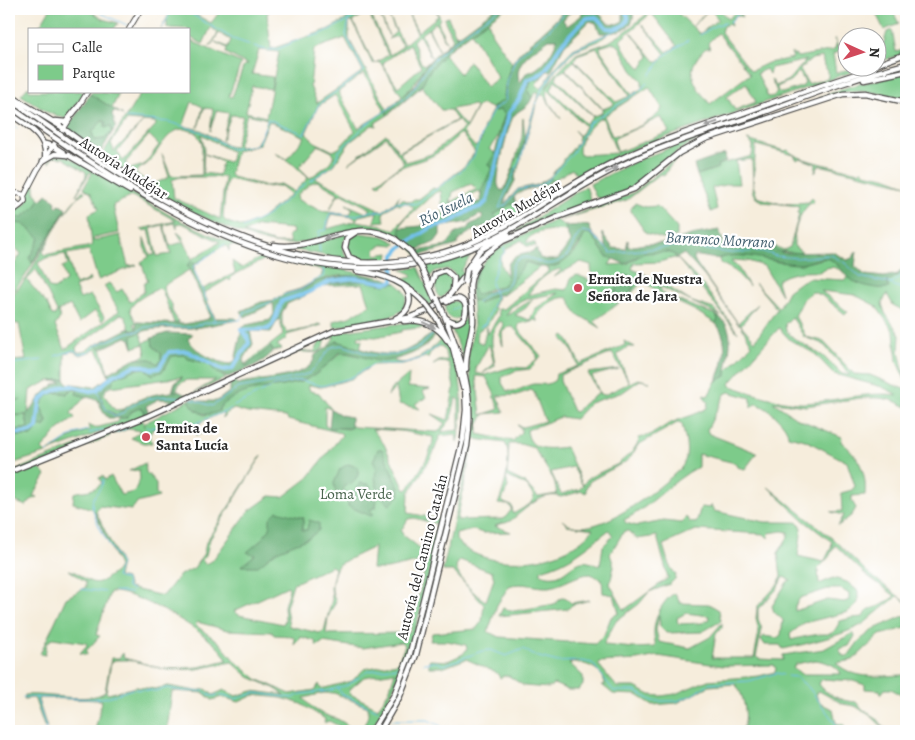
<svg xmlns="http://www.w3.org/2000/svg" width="915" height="740" viewBox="0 0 915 740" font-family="Alegreya,serif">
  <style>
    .green { fill: #7dcb8a; stroke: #547b5a; fill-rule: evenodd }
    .forest { fill: #66af76; stroke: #486d50; fill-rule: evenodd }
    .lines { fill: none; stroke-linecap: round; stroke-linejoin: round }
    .stream { stroke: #73c1ed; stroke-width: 1 }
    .river { stroke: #73c1ed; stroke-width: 4 }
    .major-casing { stroke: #494846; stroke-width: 6 }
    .highway-casing { stroke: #494846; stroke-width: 7 }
    .major { stroke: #fff; stroke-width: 4 }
    .highway { stroke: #fff; stroke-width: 4.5 }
    .highway-bridge-casing { stroke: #494846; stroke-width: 7; stroke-linecap: butt }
    .highway-bridge { stroke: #fff; stroke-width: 4.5 }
    .oneway { fill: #a0a0a0 }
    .poi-dot { fill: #d1495b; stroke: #fff; stroke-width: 2 }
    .labels { text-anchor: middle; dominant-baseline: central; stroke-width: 4.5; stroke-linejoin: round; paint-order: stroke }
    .street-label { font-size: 15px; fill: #2b2b2b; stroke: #fff }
    .poi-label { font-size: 15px; font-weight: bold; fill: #2b2b2b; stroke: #fff; text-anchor: start }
    .park-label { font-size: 15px; fill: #48634c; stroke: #fff }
    .water-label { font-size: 16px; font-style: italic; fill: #44606f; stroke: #fff }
  </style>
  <rect width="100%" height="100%" fill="#fff"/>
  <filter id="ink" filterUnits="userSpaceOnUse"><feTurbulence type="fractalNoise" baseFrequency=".02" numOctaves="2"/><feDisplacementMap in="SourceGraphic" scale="10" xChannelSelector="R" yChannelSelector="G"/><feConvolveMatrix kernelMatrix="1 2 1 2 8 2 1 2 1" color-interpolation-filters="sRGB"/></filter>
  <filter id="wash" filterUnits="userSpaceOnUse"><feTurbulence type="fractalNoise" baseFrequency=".0096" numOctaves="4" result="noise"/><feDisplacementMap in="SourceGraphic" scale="20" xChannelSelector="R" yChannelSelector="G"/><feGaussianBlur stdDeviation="1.12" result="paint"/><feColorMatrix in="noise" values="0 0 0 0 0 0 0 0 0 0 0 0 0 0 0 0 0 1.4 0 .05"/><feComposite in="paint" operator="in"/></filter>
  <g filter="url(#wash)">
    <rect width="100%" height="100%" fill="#f6eddc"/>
    <path class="green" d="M50,9h37l16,10 15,4 -4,6h-76z
      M172,9h13l26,14 7,-9 -4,-5h57l-4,5 4,35 56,-19 20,-11 -3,-10h2l6,8 16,-8h10l11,27 -12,-27 -7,4 20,42 13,-9 -6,-10 -9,3 8,-7 -11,-23 19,36 13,-12 -11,-24 12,23 20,-16 -2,-7 4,9 -2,4 8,20 -11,-20 -6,7 10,21 -11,-21 -7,5 10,23 -12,-22 -6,6 8,22 4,2 28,-26 -9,-20 4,-2 9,21c-12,9 -25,18 -33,30 -9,13 -9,17 -22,28l-22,-34 -8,1 -19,-41h-4v17l38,70 -1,3 2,3 -13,8 2,3 -5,-1 -22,17 -16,23 -19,13 61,30v2l7,1 12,-9 4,-6 -2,5 2,2 3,-4 8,3 4,-3h5l14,-11 3,1 30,-24 9,-13 -14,-19c-9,8 -20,19 -31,24 -18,7 -40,10 -51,28l-3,-2 28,-20 -18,-26 -38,27 38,-30 13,18 58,-32 -7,-10h-9l-20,-25 12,-19 11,-12 16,20 8,-12h2l16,25 12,-9 -27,-46 17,-12 4,14 20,29 -7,22 -1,15 -10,6 -1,3 8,1 4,4 -8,24 -8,11 6,4 -7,12 4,2 -1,3 -10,24 -2,-3 -26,13v-3l24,-12 -6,-5 -18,8 -3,13 -7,9 -2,-23 -6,2 -32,28 -3,8 2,11c-40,-30 -78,7 -121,4 -17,-1 -35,-9 -51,-15 -47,-19 -87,-45 -128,-74l40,-64h47v-51l52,23 -12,33 3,1 12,-32h4l-22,-12 1,-5 -12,-6 13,5 3,-7 -12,-7 -9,14 8,-14 -7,-6 -8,17 -14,-7v-8l-22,-1v-8l-6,9zM368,12l20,43 -14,9 -21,-43zM345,38l18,33 -46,32 -7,-17 4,-37zM410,44l11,23 -23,20 -15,-22 1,-3zM259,50l20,2 -13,65 -20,-5 6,-26 19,3 2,-12 -21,-3zM364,73l20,36 -1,4 -25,15 -20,-36zM335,95l20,36 -16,17 -6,3 -18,-9 -9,-9 12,-27zM192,102l11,5 -5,20 6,-19 9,1 -3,22 6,-20 13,2 -7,27 9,-25 12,1 -8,31 -7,-1 -27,-16 -18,-4zM482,104l11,5 -9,17 -3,15 -6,6 -12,-14 14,-26zM474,105l2,3 -10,19 -15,-18zM247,114l20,5 -3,12 -9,15 -17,1zM127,120l28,2 1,3 -33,36 -6,-10 26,-29 -29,29 -3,-8zM458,120l6,8 -33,26 -25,8 -5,-7v-3zM269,121l36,16 -18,22 -12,-6 19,12 14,13 -14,14 -13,-8 -15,2 -34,-9 -2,-3 6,-23 23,-6zM184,129l12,3 6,11v32l-31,1 -9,-22 7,23 -17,8 -17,-12c3,-4 8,-6 12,-9 11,-11 20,-35 37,-35zM201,134l31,18 -1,8 -3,2 -23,-8 17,8 -3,13 -16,-2 1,-26zM149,135l10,10 -15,20 -14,4 -4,-4v-3zM318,145l14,7 2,4 -6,9 -18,13 -11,-11zM180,177h45l-5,42 -46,-21 -2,-18zM229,179l35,8 17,-1 10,8 -30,25 -18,8 -16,-5 -4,-4 3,-34zM317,181l21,12 -8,16 8,-14 4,-1 29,15 -5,4 -20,-9 7,5 -4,6 -27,-4 -24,-11 -1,-5 14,-12zM406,202l8,6 -20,22 -13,-5 -25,-4 -29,8 4,-15 22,3 3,3 3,-4 18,-4 -3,10 11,-1 -2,-8 13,-10 4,2zM258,226l34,3 1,4 -5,2 2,8h-14l-32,-10z
      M647,9h27l26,25 18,-15 -6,-8 -4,-1 -15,16 16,-17h10l9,10 10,-10h6l-4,4 2,4 -6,-2 -6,7 1,4 -3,-2 -5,2 -2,6 30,39 17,-8 25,-5 -2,-5 7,4 36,-7 2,-3 -1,-9 3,9 10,-2 -1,4 -14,5 3,19 16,-5h11l-214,75 -39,16 -32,18 -6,-8 -20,12 -2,-4 28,-35 1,-6 -5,-6 6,6 5,-10 -37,-36 -2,2 4,13 11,14 -19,-26 -5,9 -20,70 -4,-4 9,-31 1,-19 2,19 -6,21 20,-66h-3l-4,6 -4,-7 3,-11 10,-2 -5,6 5,5 14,-21 18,-19 36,-16 -10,8 -24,9 -20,21 -10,19 12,-17 19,-19 33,-12 17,-11 22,-18zM650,14l3,1 24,31 -10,6 -25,-28 23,30 -6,7h-4l-24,-29 18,24 -8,13 -16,-19 -5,-10zM718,33l32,41 -40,30c-19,-23 -26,-35 -4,-56h4l-2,-5zM613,43l6,3 13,24 10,11v7l-10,7 -31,-44 -1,-4zM597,48l33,48 -14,6 -42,-42 3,-5zM822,57l2,9 4,5v7l-20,6 -8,-15 12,-10zM807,60l-19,20 -12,6 -5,-7 6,13 -3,4 -6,1 -11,-24 9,-4 3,5 2,-6zM574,61l40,42 -1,2 -10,4 -37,-39v-2zM565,70l37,39v4l-9,3 -37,-38 3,-5zM799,72l6,10 -2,4 -21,7 -4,-1 -1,-5 13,-6zM555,80l38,37 -7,7 -35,-34zM746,83l10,19 -21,8 -8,-13zM649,87l13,21c-4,12 -37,26 -50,28l-8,-20zM602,117l15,36 -37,2c-5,-13 11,-31 22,-38zM661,117l8,15 -51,20 -4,-11 1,-3z
      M874,9h18l7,15 -15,6z
      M892,30l4,22 10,-3v4l-28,9 9,-30z
      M906,73v26c-37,-8 -50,-12 -87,-1l28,-11z
      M29,86v5h51l4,2 -18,26 -19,-7 -26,-17z
      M92,92l27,2 -7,14 -22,-14z
      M105,121l1,4 5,1 1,5 -7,8 -11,1 -2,-8 8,-10z
      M703,135l1,2c-10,5 -19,9 -28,16 -15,11 -60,55 -80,44l-6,-13 46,-23z
      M747,140l38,11 3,-1c9,11 54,18 71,22l3,-3 2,4 21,4 21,8 -87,-20 -4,8 1,-9 -16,-6 -3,2 -3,-5 -38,-10 -3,39 4,13 25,7 27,-2 3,-5 2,4c-14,8 -21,29 -20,45l9,7 -27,-2 -5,-6 13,5 6,-3 8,-29 1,-4 -3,-2 2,-1 1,-5 -35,-4 -8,-4 -3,-5 -1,-34 -16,2 3,23h-10l-17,4 5,21 -6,3 -14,-37 20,-7v-3l35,-9 1,-11z
      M685,151l3,2c-8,2 -21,14 -23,22l-5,-1 -33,26 -66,20 72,-27z
      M53,155l14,1 108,62 41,19 53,18 115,23 -1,2c-19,-4 -37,-7 -56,-2 -14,4 -25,12 -41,15l14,-4 21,-12 2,-7 -54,-13 -37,19 -2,5 -2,-2 -24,14 -1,-4 32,-16 -3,-12 10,7 19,-11 -2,-4 -26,-8 -4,1v5l-2,-5h-4l-28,18 -3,-2 -4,3 3,6 -2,-1 -26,16 4,13 5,5v7l7,12h-5l-12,-33 -3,-2c-9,5 -26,12 -29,22l6,12 -2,2 3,6 -7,-1 -5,-13 -4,-2 -45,33 1,5c7,1 12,-3 17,-8l7,3 8,30 -12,-28 -16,6 -8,-4 -5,1 -3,3v24l-16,2 -19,9 -2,24 -2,2 2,12 -19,3v-15l17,-1h-17v-14l12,-1h-12v-39l17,-1 -7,-36 -10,-1v-24l18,-21 29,-53 27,-35 2,2c-17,9 -33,43 -42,60l1,3 48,-9 -3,-32 10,-5 -8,-16 -7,-5 8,-15 -2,-1 -14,23 10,-19v-4l-23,-14 -10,-1 -4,6v-3zM132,196l44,25 -35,8 2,2 6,-1 6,25h-5l-6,-17v9l5,10 -8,5 7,19 -4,2v9l-14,10 -8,-13 -5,3 -8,-9 -5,3 15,25 -54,38 -10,-23 5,-8 -2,-7 12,-6 9,18 16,-12 7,10 3,-3 -15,-23 -10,4 -5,-12 15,-6 -1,-3 -2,3 -12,4 -8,-31 22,-4 9,30 39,-15 -9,1 -8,-31 -27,6 1,-3 25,-5 -6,-28zM175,223l2,6v-5l5,-1 38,19 -28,17 -10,-23 -5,-4 6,10 -13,4 -6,-21zM163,225l8,29 -14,2 -6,-28zM65,254l3,11 -6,2 4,14 -12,8 -5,-1 -11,-25 8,-5zM36,269l21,43 -2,3h-3l-5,-11 -20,-24z
      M32,184l3,1v8l6,7 6,-6 9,8 -1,2 3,3 1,-3 7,5 -42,69 -15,18v-23l12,-19 -12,-14 1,-22 7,-10 9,-5 1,-10z
      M586,186l5,16 -80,32z
      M516,203l4,10 -24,14 2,-6 -4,-6 15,-10z
      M635,203l10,4 12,-1 20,22v8l-12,3 -19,-6 -16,-23z
      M556,220l9,6 2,5c-12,-2 -32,-1 -40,9v3h8l1,3h-10l-4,-6 -15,8 -7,10 1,8 6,10c-1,12 -8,11 -17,13 -6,1 -9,6 -15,5l-3,-7c5,-37 54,-53 84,-67z
      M350,233c-10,9 -8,18 -1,27l-58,-11z
      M359,233l24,3 14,7 -2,2 -10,-1 -10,5 1,6 13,-2 -1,7h-25l-14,-7 -2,-8 2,-6z
      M584,233l7,1 15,22 7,3 -4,6 18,-1 17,-11 19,-2 10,3 30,31 35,48 -60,-74 -4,-1 -15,4 -25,1 -2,6 22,9 36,23 24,8 7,7 -62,-30 3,6 7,5 47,18 3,5 -4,3 -21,-13 -30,-14 -18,-13 -6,1 -12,13 6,-11v-9l-13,-1 9,3v5l-12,-2 -3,14 10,3 -31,22 7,7 -24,-14 -9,-16c-11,-3 -28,10 -32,20l2,4 -3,-2 -16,4 -1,5 23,27 -11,13 -15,2 -13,6v6l5,8c13,2 20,-8 29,-7 8,0 11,2 19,-4l1,-6 22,-8 -5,-14 -11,-14 2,-3 3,2 13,27 45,-19 -1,-4 11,6h-7l-11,7 12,28 -17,-29 -52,22v6l13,30 3,1 7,-8 16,-11 -11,-20 31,-4 -27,7 8,18 4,1 34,-16 12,3 -10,-2 -17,12 -33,11 -15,16 -14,-2 -34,13c2,22 22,19 39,17l17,39 -10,-19 -22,5 10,22 19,-5 8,-11 30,-14 14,-12 7,-11 -1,-3c16,-2 21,-10 35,-16 12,-5 23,-7 34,-14l1,-6 -5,-7 5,1 8,-15 10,-5v-5l26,-26 -13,-23 19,-18 -17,21 14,16 22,-32 -22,-26 24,25 9,-17 11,-8 10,-5 35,2 4,-3 18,8 22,3 -1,-6 13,-8 6,-8v46l-13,-7 -6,-11 -5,10 3,9 15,22 -1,16 7,31 -9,-20 -3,-30 -18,-26 -21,-11 -34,-4 27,21 -3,2 -24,-19 -9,-3 -8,6 -9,18 11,21 17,4 31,33 16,1 36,15v17c-19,-11 -28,-9 -46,-9l-54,8 -33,-4 25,17 44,18 -1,5c18,13 26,31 24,53l-13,1v5l4,7 -4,7 -14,11 6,-11 -13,-3 11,-1 -1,-18 11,-3 3,-4 -8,-24 -42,-22 -17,-4c1,-10 -23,-32 -33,-32l-4,4v-10l-22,-6 -4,2 -18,36 2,4 48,19 -12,16 -8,-2 -2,-4 -37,-9v13c-27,14 -47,40 -74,53l2,3 11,3 27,-5 18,2 4,-6 4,5 6,1 5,-16 9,1 1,-3 3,6 51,11h31l4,2 2,4 -4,28 26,6 7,-14 1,-6 -29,-22 -35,-33 65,52 35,34 38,29 -8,-6c-11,8 -21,16 -31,25 -13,12 -65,24 -84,28l-3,-4h-15l-4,-6 3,-3 13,2 4,-3 2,-15 -9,-8 -2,-6 15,-24 4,-2 -8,-3 -6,12 -19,20v10l4,10 -6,28 3,2 24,1v-5l41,-6 29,-16 2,3 -6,10 -10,3 4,7h5l11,-15 15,-12 32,-14v13l-26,7 -27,25 -17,3c21,19 46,12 70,12v22l-15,-8h-6l-4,5 -1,-4 -15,-1v-4l-12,-4 -31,-2 -3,5c6,10 24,18 37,18l5,6 16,11 10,12 -16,-15 -16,-10 -12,-2 -24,-13 -3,1c0,10 9,14 17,17l3,14 8,2 2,6h-105c9,-9 3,-38 -6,-47l-26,2 -32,17 -24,2 -16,-10 -24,-1 -11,-9h3c-1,-17 -22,-24 -36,-22l14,13v9l-4,5h-11l-14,-6 -5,4 -25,-2 -15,-10h-6l-3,2 -3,-5 -31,-14 -21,8h-16v-7l19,1 15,-7 4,-5 -1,-4 -19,-4h-17l2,-8 44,-4 6,-8 2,-16 -31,-34h-10v-2l30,-131 2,-22 -7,-59 6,-31 -2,-26 5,1 2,3 14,-9 5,2 -5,10 3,2 -8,15 -10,7 -1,10 6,3 4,-17 1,7 11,-18 -1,-7h6l46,-39 -6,-3c19,-1 37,-15 40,-34zM581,262l10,3 1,16 -15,-6 -6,3 -4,12 -12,-1 -27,6c6,-11 22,-26 34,-26l-8,8zM558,293l-23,16 -5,11 -15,-5 11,-7 7,-9 -27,17 5,-9 15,-8zM792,317l12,20 19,7 27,31 -8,-1 -19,-18 -28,-17 -9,-8 -1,-7zM501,321l3,4 -5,10 4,11 -1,-14 7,-5h4l24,28v4l-11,9 -15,-1 -26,8 -9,-2v-5l13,-24 5,20 -11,9 12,-7c-1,-17 -9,-32 6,-45zM779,328l11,12 25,14 19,20 48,13 16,8c-32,-4 -61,6 -93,8 -18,1 -58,-10 -75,-18l1,-3zM476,376l10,1 9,18 -2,2 2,1 4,11 -18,6zM531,390l3,2 11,29 -22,6 -6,-2 4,3v4l-8,9 -35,-7v-8l6,-12 20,-2 -7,-16 20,-1zM679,422l3,2c3,15 9,31 -1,44 -20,19 -91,79 -119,52l5,5 26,4c-25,35 -107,46 -137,11v-6l17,-4 10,3 28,-1 -16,-6c5,-3 10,-2 15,-5 14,-10 32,-31 51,-24l21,-6 4,2v-5l4,-7 35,-19 6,-5 7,-12zM474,439l31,4c8,13 -1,47 -7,61l11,1 3,4 -8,10 -47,1zM509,444h11l14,4 20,32 3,14 -19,3 -13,-14 -18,-9zM506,476l21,10 7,11 -4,7 -17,10 -1,-8 -8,-3 -2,-3 6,-13zM609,530l4,6 -10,10 -3,20c-6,-1 -11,-6 -19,-4 -16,5 -19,20 -40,12v-4c30,-8 44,-22 68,-40zM696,530l68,4 4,4 1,-5 13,-2 6,1v5l-10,16 3,23 -2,7 -22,24 -1,12 3,12 -5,27h-42l4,-24 6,-6v-5l-12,14 -20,11 -31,-6 -3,-12 3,-15 1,12 6,6 36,-1 19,-11 -2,-11 -10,-6 -29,-1 -5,-10c-13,7 -22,27 -21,42 0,4 2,8 1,12l-22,1 -28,-3 -1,-2 12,-22 23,-17 10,-12 21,-8 5,-5 1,-4 -7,-10 -6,-20zM624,531h4l9,8 20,-3 11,42 -44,32 -14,-26 4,-18 -4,-12zM835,545l30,29 30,22 -13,9 -15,5 -4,7 -12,1 -11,3c-9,18 -9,11 -26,14 -8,1 -15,3 -23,5l-1,-6 14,-11 44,-11 10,-9v-12l-11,-9 -14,-4 -14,6 -1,-15 11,-12zM460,560l32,12 2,7 -8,22c-9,-4 -30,-24 -30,-35zM591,574l11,6 1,13 11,2 5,18 -8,4 -7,18 -9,9 -95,-7 -12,-5 9,-27 12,-19c14,-5 27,2 40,1 15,-2 27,-13 42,-13zM828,589h13l8,5v6l-5,2 -17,-2 -32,11v-5l5,-8zM686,613l23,3 1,3 -8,4 -24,1 -1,-6zM658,656l65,10 51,-1 2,4 -1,3 -16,4 -51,4 -33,14 -14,2 -11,-1 -15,-8h-18l-19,-23 2,-2 37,-2zM815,660c9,1 23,5 26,14h-40l-8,-7 3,-3z
      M475,249l-14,22 3,2 -7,10 -3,-10 -7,-4 -12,2 -5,6 -5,-11z
      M730,255l23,1 25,6 23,2 26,-6 5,2 13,13c-10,-7 -16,-8 -26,-1 -11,-1 -34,0 -42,9l4,14 -17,-29 -16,-5 -16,-1v3l5,3 12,20 -14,-15 -13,-7 -3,-5z
      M526,262l14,5 -37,28z
      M418,267l15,33 -3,6 -11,-12 -20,-14 13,-3v-3l-10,-4z
      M443,273l4,1 5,8 -1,6 -9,10 -4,-2 -4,-15 3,-6z
      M364,281l21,4 11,-2 7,6 4,7 -4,14 -13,7 -55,11 -2,-7 16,-4 21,-12 -7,-21 -43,2 6,-2z
      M445 310a9 9 0 1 1 18 0a9 9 0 1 1-18 0Z
      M282,310v14l5,9 23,-5 8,-4 4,1 -35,10 -1,4 -9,6 5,4 -9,2 -2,-4 -17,15 -10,3 39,-30 -4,-19z
      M469,316l1,12 -6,31 -15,-36 10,1z
      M412,322c51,9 56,79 45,120l-1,-8 -16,2 -7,18 -24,39 -1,20 32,6c-12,66 -31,158 -71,212h-20l-20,-10 -5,2 1,-4 -24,-15 -19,-6 -28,-3 -15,7 -17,-5 -10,3 -8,-7 -32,-2 -5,40h-72l7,-31 -62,-2 -2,2 9,28 -3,-2 -9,-26 -2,-2 -9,1 1,-4c21,-2 63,9 80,-3l6,-34h8l4,-5 1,5 40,11 35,-2 28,-7c-9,-24 -94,-71 -117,-68l-14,43 4,1 -14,15 1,4 -7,-2 7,-8 -1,-2 -33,-5 -6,5 -2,12 -5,-1 26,-56 20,-11v-5l-17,-12c14,2 21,22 39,7 5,-4 8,-4 11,-11l-26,-57 -20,-6 1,-10c10,-3 19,-1 28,-10l-3,-5 4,-2 2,4 6,-4 10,19 13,-3 6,-13 -1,-9 -10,1 16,-8 1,9 10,11v10l3,4 -22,6 -6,7 -32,-4 -3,6 25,52 -3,13 8,2 3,9 34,8 17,-21 14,-7 10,-15 2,-11 56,-87 -52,84 -4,16 -4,5 3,4 7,-3 37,-50 21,-15 13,1 25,-19 34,-43 -1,-2 -53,-13 -2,-3 -38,-4 -14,-4 -7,4 -4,5v-6l-24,11v4l3,3 -1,4 -5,1 3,-6 -4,-4 -14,4h-28l-4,6 3,8h-9l-12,-5 10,-7 -13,-2 -14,5 1,-3 28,-11 1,7 1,-4 44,-23 7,10 8,5 15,-4v-3l9,-9 14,-7 59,-10 14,-7 27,-23 39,9 14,-2 -1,2c16,7 35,-9 46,-20l-13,-14 -25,3 -1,2 -25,5 -17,-1 -1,3 4,1 -2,9 -23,-8 -8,5 6,-10 -9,4c-5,18 -14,11 -26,12 -5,0 -12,4 -16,6l-1,-2 15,-6 16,2 7,-12 16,-8zM439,346l4,1 5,13 -9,1 -6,4 6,-3 10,1 5,25 -6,32 -16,-6 13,9 -7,9 -84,-5 -3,-2 -3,4 -23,-3v-19l6,2 -12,-16 -9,-2 -2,-6 14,2 29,-8 22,-14 30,-1 23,-7 2,2 2,-6zM456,398l3,1v31l-18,2 10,-13zM372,429l29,2 32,6c1,15 -17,39 -25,52l-3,1 -21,-46zM414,518l23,6 -7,22 -10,2 -17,-13 -2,-4 7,-12zM374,547l-2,22h15l31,-7 6,-9h5l-19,78 -3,2 -81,1 2,-17 8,-16c-7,-9 -4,-28 3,-37zM331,566l4,2 -4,19 1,12 -8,32 -5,2 -30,-7 -3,-19 7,-23zM288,586l1,3 -5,17 1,14 -2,4 -44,-9 -5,-4zM197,622l30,8 45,2 2,3 17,1 4,3 -1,6 7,-8 14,4 2,5 6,-4 40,6 38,-6 4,4 -8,17 -33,6 -12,12 -31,8 -2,-5 -4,6 -25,4 -33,-15 -23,-19 -15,-18 -24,-17zM115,660h16l36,10 30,-1 35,-7 17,15 25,11 11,7 -33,-4 -16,5 -12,-6 -11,5 -7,-6 -10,2 -28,-5 -13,3 -19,-2 -28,7 -2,-2 5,-29zM395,672l-6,19 -11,17 -28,-14 -1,-4 15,-13zM323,693h11l34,14v9l-6,14c-9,2 -17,-8 -25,-11 -14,-5 -25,-8 -33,-21z
      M140,332l4,11 8,-5 1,8 8,7v7l-3,4 -14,-5 -10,1 12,-5 -2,-11 -11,4 -2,-11z
      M184,355c7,6 19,4 26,10 6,5 8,9 16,13l-38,18 28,-16h-29l-8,4 -3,9 -2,-1 2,-8 6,-7 -71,10 -5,2 -2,6 11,15 8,-1 -6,6 -11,-6 -6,-15 7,-9h3l3,-7 12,-6 19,-4 7,6c12,-1 14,-7 19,-18z
      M409,374l-1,13 22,2 -7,2 3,7 -11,6 5,5 -21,-5 -3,-17 -8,9 3,-7z
      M79,389l-3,4 8,2 1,2 -14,16 4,5 -17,12 -16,19 4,4 -32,10v3l-5,2v-32h23l9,-12 3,3 3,-6 -6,-14c5,-14 13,-16 26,-13l1,-3z
      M140,408l4,2v6l-96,36 27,-17 15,-5 -2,-5 7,3 23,-6 1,-3c9,-1 12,-9 21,-11z
      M109,433l1,3 -73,30 9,9 -13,21 5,1 -7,3 -5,6 -12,-5 -5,8v-36z
      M565,597l6,6 18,-3 -17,5 -4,4 -69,7 4,-8 11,3 41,-7 4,-5z"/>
    <path class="forest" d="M494,9h10l-56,41 -20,23 -7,14 -33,28 -2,-3 1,-2 29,-26 8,-16 10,-11 23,-19 -2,-4 4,1z
      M563,9h13l-8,5 -5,6 4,6 14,-10 2,-7h12l13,14 9,1 6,-3v-8l-4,-4h13c7,20 -17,25 -32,24l-4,-10 -6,-2 -26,25 -13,25h-4l-6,7 -10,2 -3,11 4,7c-4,11 -14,11 -19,19 -5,9 -17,59 -15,68l2,5h4l9,-22 3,1 -1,12 -11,21 1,2 13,-15 19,-4 13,-8 2,4c-11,9 -28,5 -38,16l2,6 -7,2 -15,10 4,4 -2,8 -9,4 -2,-5c-9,4 -26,9 -28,19l-39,11 -16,-16 -2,-12 21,-2 10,-9 11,-2 8,-10 1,-6 2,8 4,2 24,-8v-10l11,-23 -4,-3c11,-12 10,-35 17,-50l-4,-5 -7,1v-5l10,-7c3,-44 16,-46 45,-73 6,-5 12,-11 14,-17zM549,39h8c-3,13 -17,32 -31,34l-6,10c-9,-21 15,-33 29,-44zM479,215l4,1 -2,4 -10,4 -2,4 -13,5 -10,13 -28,5 1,-2 16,-7 5,-7v-8l28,-5z
      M90,94l33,21 -9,-4 -2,3 4,12 -16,27 -32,-23v-3zM102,121h3v7l6,-2 1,5 -7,8 -11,1 -2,-8z
      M725,154l1,7 -9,4 1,3 -21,7 -3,-10z
      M47,194l9,8 -1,2 3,3 1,-3 7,5 -34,54 -3,-5 11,-20 -17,-14 -10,-1 -4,4v-3l8,-16h2l-4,8 6,2 15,-12 4,-8 2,2z
      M583,225l6,1 3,7 15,16 -5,-16 11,15 13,1 2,-9v7l16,-3 22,-1 25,-8 28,-5 6,17 38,1v-4c9,1 12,7 21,9l49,-1 14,8 5,-2 5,-7 -2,15 10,9 19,2 14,-3 8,-10c-2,11 -11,12 -19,18l2,6c-12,2 -31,-3 -41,-10 -6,-6 -10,-16 -19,-19 -10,-3 -20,5 -30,5 -27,-1 -52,-13 -79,-6 -7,2 -18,-3 -26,-2v4l45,65 -34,-48 -21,-23 -6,3 -9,-5 -25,1 -19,11 -19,-8 -15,-22 -5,-1c-10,16 -21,38 -45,34 -5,-1 -10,-5 -15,-5l-23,33h-10l-14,9 -2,-3 -5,-1c-3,-13 0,-23 7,-34l-7,21 5,8c8,-4 22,-5 26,-10 8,-7 0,-17 8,-25 7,-8 19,-4 25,-12l4,10 9,2 9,-1 12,-17 -5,-16z
      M192,261l3,3 -1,7 21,47h20l3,2c-15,2 -30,7 -46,8 -21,2 -39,-3 -60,8l1,12 -3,-9 -4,-2 -25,12 -6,-4 34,-17 2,2h6l-1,-8 49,2 23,-5 2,-4 -23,-50z
      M628,275l6,2 2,4 -8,16 -3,2 -10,-2 3,-15 12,2 1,-2 -1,-3 -11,-3z
      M345,276h21l16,4 2,-2 12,5 -11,2 -19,-4 -42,3 -13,9 -24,11 -16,28 -21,-1 3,13 -10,17 3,5 25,-19 2,4c-9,13 -31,20 -45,26l-12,-4 -7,-9 -21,-5 -4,-4 -12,1 -9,15 -10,4 -9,-7h-5l-25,10 -2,6c-19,6 -10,29 5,31 17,-16 32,-21 55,-23l3,-10 8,-5 -7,7 -2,8 4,-1 10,5 -28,13 12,-9 -13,-1 -13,7 3,8 -5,2v-6l-4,-2 -8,3 -6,7h-18l-5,-6 -5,-12 -22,-6 2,-6 -9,3 -2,3c-13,-3 -21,-1 -26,13l6,14 -3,6 -3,-2 -9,11h-23v-5l19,-3 -2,-13c11,-11 16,-27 36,-33l-10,-1 13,-2 2,4 28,4 14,-10v-4l24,-14h18l7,5 3,-4v-7l-8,-7 -1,-8 15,-5 26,1 -5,5c7,13 27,23 42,25l5,-3 7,-33 4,-3 24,-5 4,-6 -1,-11 -28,14 -4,-6 20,-9 13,-2 12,-7 15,-3 16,-9z
      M716,315c24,14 10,41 10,61l-10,5c9,-17 14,-43 -1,-58l3,-3z
      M432,334l2,3c-8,14 -41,26 -56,24 -12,-2 -27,-10 -39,-8 -11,12 -24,24 -40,29 -30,10 -52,1 -80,26v3c-12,7 -24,2 -30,-11l6,-2 3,3h19l13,-10v-8l4,-3 3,4c20,-6 76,-4 78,-29l22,-14c22,6 49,21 72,8 8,-4 15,-10 23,-15z
      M331,409l10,6 10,2v11h-22z
      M378,449h4l18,41 -1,6 -9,9c-9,-6 -19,-25 -13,-36l-4,-8z
      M348,464l10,3v8l-6,9 -7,1 -2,4 4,4 -6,9 -6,-12 -1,-7 6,-14z
      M360,483l9,1 8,15 -1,8 -6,3 4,4 -3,2 -23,-10v-5z
      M277,511l27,7 -2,12h5l2,-10 10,3v7l-10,8 -32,13 -19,15h-17l14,-11 -8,-3 12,-10 11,-13v-11z"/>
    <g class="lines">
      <path class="stream" d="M92,9l35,16
        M183,9l50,30 33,11
        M171,14l4,-5
        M729,23l14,-14
        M134,28l2,1
        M162,29l8,-16
        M700,35l16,-10 9,-2
        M268,50l10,-1 20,-9 23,-6 50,-25
        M650,75l14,-19 24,-16
        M406,97c12,-11 17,-26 28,-37 19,-20 43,-36 65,-51
        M506,101l-1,-6 3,-17 8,-20 34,-29 17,-20
        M126,118l43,4 33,10 29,17 26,-4 11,-26 36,15 15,-30 45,-33 -18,-36 3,-15
        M9,122l8,6
        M361,128l43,-30
        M310,181l23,-16 6,-14 22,-21
        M499,208l23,-53 11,-43 9,-23 13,-19 18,-20 43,-20
        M500,208l6,-3 12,-15 21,-4 10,-7 24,-27 16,-29 49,-31 9,-9
        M243,228l25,-13 38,-32
        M319,237v-6l7,-1 3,-15 2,-2 22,3 19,-5 10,1 14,-10 20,2 46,-34 11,-12 12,-32 9,-17 11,-7
        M319,244l1,9
        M891,284l15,-12
        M477,303c4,-3 8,-8 12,-10 8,-4 14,-2 20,-10 5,-8 -1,-19 10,-24 16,-7 22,14 44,0 10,-7 10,-22 20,-28l8,2 20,20 67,-7 54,7 29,-2 15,5 21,2 34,-3 14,8 15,14 28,6 14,6 4,5
        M451,310l6,-3
        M215,321l25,-1 5,-8 29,-11 9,-6 18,-5 12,-9 11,-5 -1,-8
        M480,327l5,-3 11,-27 -5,-14 8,-24 6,-7 -1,-5
        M55,356l19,-6 5,4 9,-2 8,-7 34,-13 9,-1 6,-4h43l27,-6 -22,-54 32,-23
        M9,364l33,-4
        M97,390l9,19 9,7c8,0 10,-7 17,-10 16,-9 35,-12 52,-8
        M191,399l21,7 26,-18 52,-9 20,-6 22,-26 10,-2 29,10h24l25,-8 13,-13
        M234,406l42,-21 24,-5 22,6 28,-8 24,-14h26l20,-5 19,-14
        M147,427l35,2 49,-20
        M89,433l15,-3
        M115,433l13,-5
        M47,452l27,-18 14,-4
        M103,479c1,10 -11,15 -11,25 2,20 19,43 29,60l-5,13 10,3 1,8 6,2
        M81,589l24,3
        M114,591l17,2
        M424,663l13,-1 7,3 38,-14 9,-1 15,6 17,-7 12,7 23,6 24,-1 10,2 22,28h21l18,10h24l15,-6 16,-11 41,-3 28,-8 6,2
        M787,676l9,1 13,11 32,43
        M337,688l6,7 36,16
        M9,689h1
        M23,697l69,2 17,-2 23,-8 23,2 12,-3 16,3h21l7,5 13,-1 11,4 20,-6 38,5 8,-4 26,-3 21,-6 20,-14 30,-4
        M36,697l10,31 -2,3
        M392,720h36l13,6 2,5"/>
      <path class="river" d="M9,434l22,-2 6,-4 3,-27 7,-7 15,-7 10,-1 18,5 7,-1 15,-14 22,-10h11l7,3 7,-1 10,-16 18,-1 35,19 10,-1 17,-26 -2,-7 -6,-6 27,-1 5,-5 9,-23 25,-8 24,-12 24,-3 32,5 6,-2 1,-26 7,-8 31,-20 17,-4 21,-13 11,-3 6,-6 22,-88 11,-15 7,-18c24,-7 22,-20 35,-36 7,-10 16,-18 25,-26l9,-1 11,11c13,2 28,-5 17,-19"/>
    </g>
  </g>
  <g filter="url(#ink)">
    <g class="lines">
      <defs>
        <path id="major" d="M129,29l12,-20
          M77,109l11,-18
          M24,196l13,-25 33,-52
          M9,216c4,-7 12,-9 16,-15l-1,-6 -6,-2 -4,2 -1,5 6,5"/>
        <path id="highway" d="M878,64l28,-10
          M864,80l42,-9
          M9,95l51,31 80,58
          M9,99l46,32
          M9,106l43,30
          M9,113c16,12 39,22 36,45
          M55,121l11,1 12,-15
          M69,141c116,78 256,160 399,103 52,-21 95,-58 146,-82 39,-19 81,-33 123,-47 45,-16 91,-32 137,-47
          M45,144l8,2 11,7
          M67,146c119,81 261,162 407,101 51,-21 94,-56 144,-80 45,-22 94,-37 141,-53 49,-18 97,-37 147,-50
          M43,161l12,-7 13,1 62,36
          M542,196l12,-3
          M356,232l-9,6 -2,10 4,9 10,4
          M274,245c44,7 77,-30 121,-6
          M421,267l14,32
          M467,269l13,-19 28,-16
          M357,271c29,3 49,12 69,33
          M431,286l4,-12 10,-4 9,8 -1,11
          M436,317l17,31 10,39
          M445,317c25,22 30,-32 2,-15
          M396,318c14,-6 18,-20 8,-32
          M404,321c18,-2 33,4 43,19
          M466,369c-1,-16 5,-31 7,-47 1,-22 -10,-37 5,-57
          M9,472l139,-56 186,-85 74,-13 21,-8 18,-12 32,-39 24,-18 55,-24 76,-28 45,-36 26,-14 138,-45 22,-1 41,9
          M372,731l22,-36 15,-38 54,-218 3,-29 -1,-26
          M380,731l20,-35 16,-41 51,-209c8,-52 -5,-86 -24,-134"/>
      </defs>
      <use href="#major" class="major-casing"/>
      <use href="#highway" class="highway-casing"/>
      <use href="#major" class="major"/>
      <use href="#highway" class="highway"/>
      <defs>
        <path id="highway-bridge" d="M55,131l14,10
          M52,136l15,10
          M395,239l15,12 11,16
          M465,282l2,-13
          M437,298l6,14
          M426,304l10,13"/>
      </defs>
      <use href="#highway-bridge" class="highway-bridge-casing"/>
      <use href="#highway-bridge" class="highway-bridge"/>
    </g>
    <defs><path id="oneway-solid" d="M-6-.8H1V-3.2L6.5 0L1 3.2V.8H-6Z" transform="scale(1.25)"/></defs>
    <g class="oneway">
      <use href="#oneway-solid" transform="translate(711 124) rotate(161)"/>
      <use href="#oneway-solid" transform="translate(612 170) rotate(-26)"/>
      <use href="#oneway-solid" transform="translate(330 237) rotate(162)"/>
      <use href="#oneway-solid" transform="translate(429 325) rotate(25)"/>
    </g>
  </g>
  <g class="poi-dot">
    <circle cx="578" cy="288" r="5"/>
    <circle cx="146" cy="437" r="5"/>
  </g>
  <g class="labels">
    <g class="street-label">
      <text transform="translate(124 168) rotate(33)">Autovía Mudéjar</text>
      <text transform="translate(516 209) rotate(-30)">Autovía Mudéjar</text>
      <text transform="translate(422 557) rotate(-76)">Autovía del Camino Catalán</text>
    </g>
    <g class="poi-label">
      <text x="588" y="279">Ermita de Nuestra<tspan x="588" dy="17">Señora de Jara</tspan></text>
      <text x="156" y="428">Ermita de<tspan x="156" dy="17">Santa Lucía</tspan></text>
    </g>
    <g class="park-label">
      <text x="356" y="494">Loma Verde</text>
    </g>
    <g class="water-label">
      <text transform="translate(446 209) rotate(-26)">Río Isuela</text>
      <text transform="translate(720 240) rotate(3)">Barranco Morrano</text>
    </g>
  </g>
  <rect width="915" height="740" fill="none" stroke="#fff" stroke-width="30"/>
  <rect x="28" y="28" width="162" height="65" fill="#ffffff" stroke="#aaaaaa"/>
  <rect x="38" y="44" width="25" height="8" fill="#ffffff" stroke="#aaaaaa"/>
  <text x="72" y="52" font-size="15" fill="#2b2b2b">Calle</text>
  <rect x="38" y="65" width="25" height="15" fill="#7dcb8a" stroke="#aaaaaa"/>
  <text x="72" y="78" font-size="15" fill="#2b2b2b">Parque</text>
  <g transform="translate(862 52) rotate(93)"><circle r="24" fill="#ffffff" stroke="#aaaaaa"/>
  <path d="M0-4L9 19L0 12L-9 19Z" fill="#d1495b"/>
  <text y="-8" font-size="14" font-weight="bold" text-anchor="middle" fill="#2b2b2b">N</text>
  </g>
</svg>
